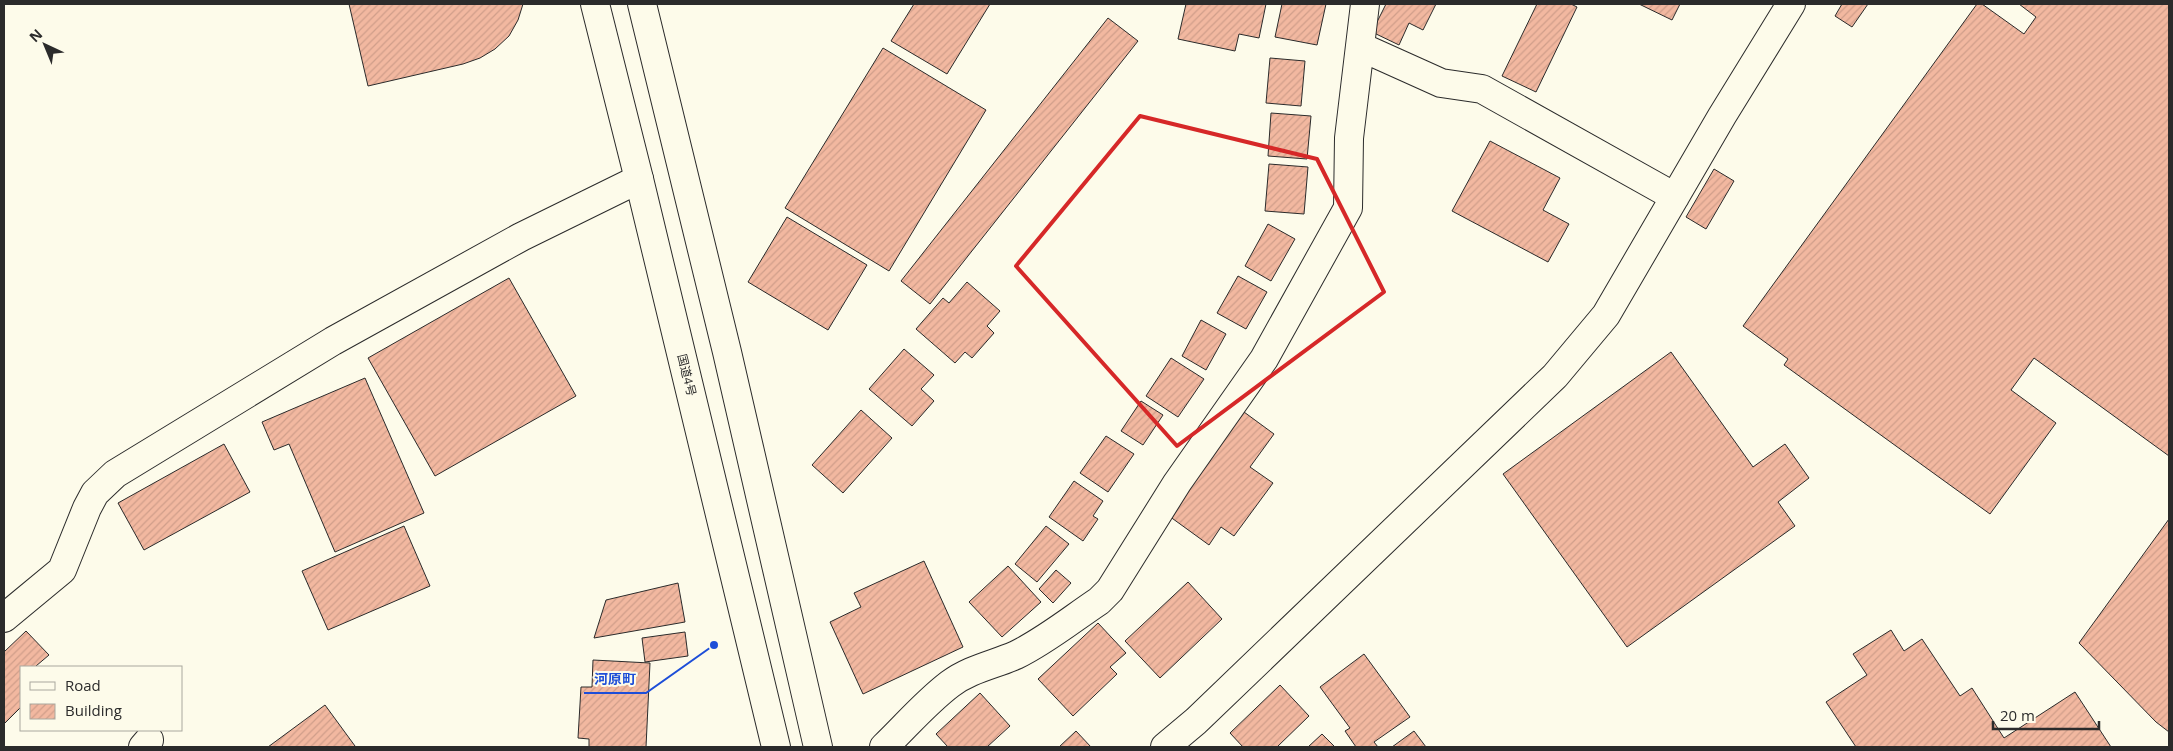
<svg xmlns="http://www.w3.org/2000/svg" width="2173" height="751" viewBox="0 0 2173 751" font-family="'Open Sans','Noto Sans JP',sans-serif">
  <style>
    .building { fill: url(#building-hatch); stroke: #2b2b2b }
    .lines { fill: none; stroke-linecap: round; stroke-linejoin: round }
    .minor-casing { stroke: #2b2b2b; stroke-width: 30 }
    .trunk-casing { stroke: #2b2b2b; stroke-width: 30 }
    .minor { stroke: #fdfbea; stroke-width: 28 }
    .trunk { stroke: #fdfbea; stroke-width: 28 }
    .marked { fill: none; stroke: #d62828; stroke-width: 4; stroke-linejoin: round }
    .labels { text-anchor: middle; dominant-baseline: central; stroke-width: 4; stroke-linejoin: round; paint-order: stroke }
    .street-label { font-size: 12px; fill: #2b2b2b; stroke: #fdfbea }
    .leader { fill: none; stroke: #1d4ed8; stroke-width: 2 }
    .callout-dot { fill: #1d4ed8; stroke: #fdfbea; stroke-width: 2 }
    .callout-label { font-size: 14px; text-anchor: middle; font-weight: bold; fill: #1d4ed8; stroke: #fdfbea; stroke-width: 4; stroke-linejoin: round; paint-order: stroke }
  </style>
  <defs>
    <pattern id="building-hatch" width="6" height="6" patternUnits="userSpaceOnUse" patternTransform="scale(1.25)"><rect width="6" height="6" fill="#f2b8a0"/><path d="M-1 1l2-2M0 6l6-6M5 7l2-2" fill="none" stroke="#d09e8a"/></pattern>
  </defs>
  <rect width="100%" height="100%" fill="#fdfbea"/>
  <path class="building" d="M349,4h174l-5,16 -9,16 -14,13 -15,9 -17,6 -95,22z
    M914,4h76l-43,70 -56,-33z
    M1186,4h80l-7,34 -20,-4 -4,17 -57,-12z
    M1282,4h44l-9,41 -42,-8z
    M1386,4h50l-13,26 -14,-7 -10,22 -27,-13z
    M1537,4h34l6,3 -41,85 -34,-16z
    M1639,4h41l-8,16z
    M1842,4h26l-16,23 -17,-11z
    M1977,4h5l42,30 12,-17 -17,-13h150v452l-135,-98 -23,32 45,33 -66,91 -206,-149 4,-6 -45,-33z
    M1108,18l30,23 -208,263 -29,-23z
    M883,48l103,62 -97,161 -104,-63z
    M1270,58l35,3 -4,45 -35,-3z
    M1271,113l40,3 -4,43 -39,-3z
    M1490,141l70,37 -17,32 26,14 -21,38 -96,-51z
    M1269,164l39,3 -4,47 -39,-3z
    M1714,169l20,12 -28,48 -20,-12z
    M787,217l80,48 -39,65 -80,-48z
    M1268,224l27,15 -24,42 -26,-15z
    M1238,276l29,16 -21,37 -29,-16z
    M509,278l67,118 -141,80 -67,-118z
    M967,282l33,29 -13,15 7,7 -22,25 -7,-6 -10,11 -39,-34 27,-31 6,5z
    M1201,320l25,14 -20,36 -24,-14z
    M904,349l30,26 -13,14 13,12 -22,25 -43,-37z
    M1671,352l82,115 32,-23 24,34 -31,24 17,24 -168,121 -124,-173z
    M1171,358l33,21 -26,38 -32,-21z
    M365,378l59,135 -89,39 -46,-108 -15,6 -12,-28z
    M1141,401l22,14 -20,30 -22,-14z
    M861,410l31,28 -49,55 -31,-28z
    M1244,412l30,22 -24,33 23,16 -39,53 -13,-9 -12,18 -40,-29z
    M1106,436l28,18 -26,38 -28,-19z
    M224,444l26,48 -106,58 -26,-47z
    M1074,481l29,20 -10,15 5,3 -15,22 -34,-24z
    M2169,519v213l-13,-10 -77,-79z
    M404,526l26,60 -102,44 -26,-59z
    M1046,526l23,18 -32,38 -22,-18z
    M924,561l39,86 -100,47 -33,-72 31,-15 -7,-14z
    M1008,566l33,36 -39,35 -33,-35z
    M1056,570l15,13 -18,20 -14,-14z
    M1188,582l34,37 -62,59 -35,-37z
    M678,583l7,39 -91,16 12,-38z
    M1098,623l28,30 -16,14 7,7 -44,42 -35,-37z
    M1891,630l13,21 18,-12 38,57 12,-8 32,50 71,-46 36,55h-255l-30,-45 41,-27 -14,-21z
    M26,631l23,24 -13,11 2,1h-17v40l-17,17v-72z
    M685,632l3,24 -43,6 -3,-24z
    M1364,654l46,63 -36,25 4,5h-22l-11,-16 5,-3 -30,-41z
    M593,660l57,3 -4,84h-57v-8l-11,-1 3,-51h11z
    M1280,685l29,31 -32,31h-34l-13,-14z
    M980,693l30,33 -23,21h-39l-12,-13z
    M325,705l30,41 -2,1h-85z
    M1076,731l15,16h-32z
    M1414,731l12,16h-34z
    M1322,734l13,13h-27z"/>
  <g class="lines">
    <defs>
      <path id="minor" d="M1361,47l80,36 41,6 193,108
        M4,618l58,-48 25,-62 8,-15 20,-19 218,-133 188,-104 118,-58
        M143,747l6,-7
        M884,747c22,-21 41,-44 66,-63 20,-15 43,-19 66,-29 29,-14 56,-36 83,-54l11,-11 67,-107 87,-124 84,-151 1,-70 16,-134
        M1165,747l31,-26 359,-345 51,-61 116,-199 69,-112"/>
      <path id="trunk" d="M595,4l44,175 137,568
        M642,4l85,348 91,395"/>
    </defs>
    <use href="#minor" class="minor-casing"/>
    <use href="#trunk" class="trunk-casing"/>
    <use href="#minor" class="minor"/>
    <use href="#trunk" class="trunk"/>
  </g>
  <path class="marked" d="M1140,116l177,43 67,133 -207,154 -161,-180z"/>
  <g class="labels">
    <g class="street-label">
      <text transform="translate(687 375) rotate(76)">国道4号</text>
    </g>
  </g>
  <path class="leader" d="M714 645L646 693H584"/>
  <circle class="callout-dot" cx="714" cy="645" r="5"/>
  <g class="callout-label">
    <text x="615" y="684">河原町</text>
  </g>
  <rect width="2173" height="751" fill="none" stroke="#2b2b2b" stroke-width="10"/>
  <rect x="20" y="666" width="162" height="65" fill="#fdfbea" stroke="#a9a89e"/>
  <rect x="30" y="682" width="25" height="8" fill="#fdfbea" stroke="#a9a89e"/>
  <text x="65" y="691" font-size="15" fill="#2b2b2b">Road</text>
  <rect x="30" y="704" width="25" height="15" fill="url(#building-hatch)" stroke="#a9a89e"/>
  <text x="65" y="716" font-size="15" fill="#2b2b2b">Building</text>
  <g transform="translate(45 45) rotate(316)" stroke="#fdfbea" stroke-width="4" paint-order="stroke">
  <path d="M0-4L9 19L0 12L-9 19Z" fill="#2b2b2b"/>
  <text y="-8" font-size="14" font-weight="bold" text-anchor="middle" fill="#2b2b2b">N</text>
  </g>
  <path d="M1993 721v8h106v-8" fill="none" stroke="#2b2b2b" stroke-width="2.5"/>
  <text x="2000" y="721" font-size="15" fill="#2b2b2b" stroke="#fdfbea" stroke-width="4" paint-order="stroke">20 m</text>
</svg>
